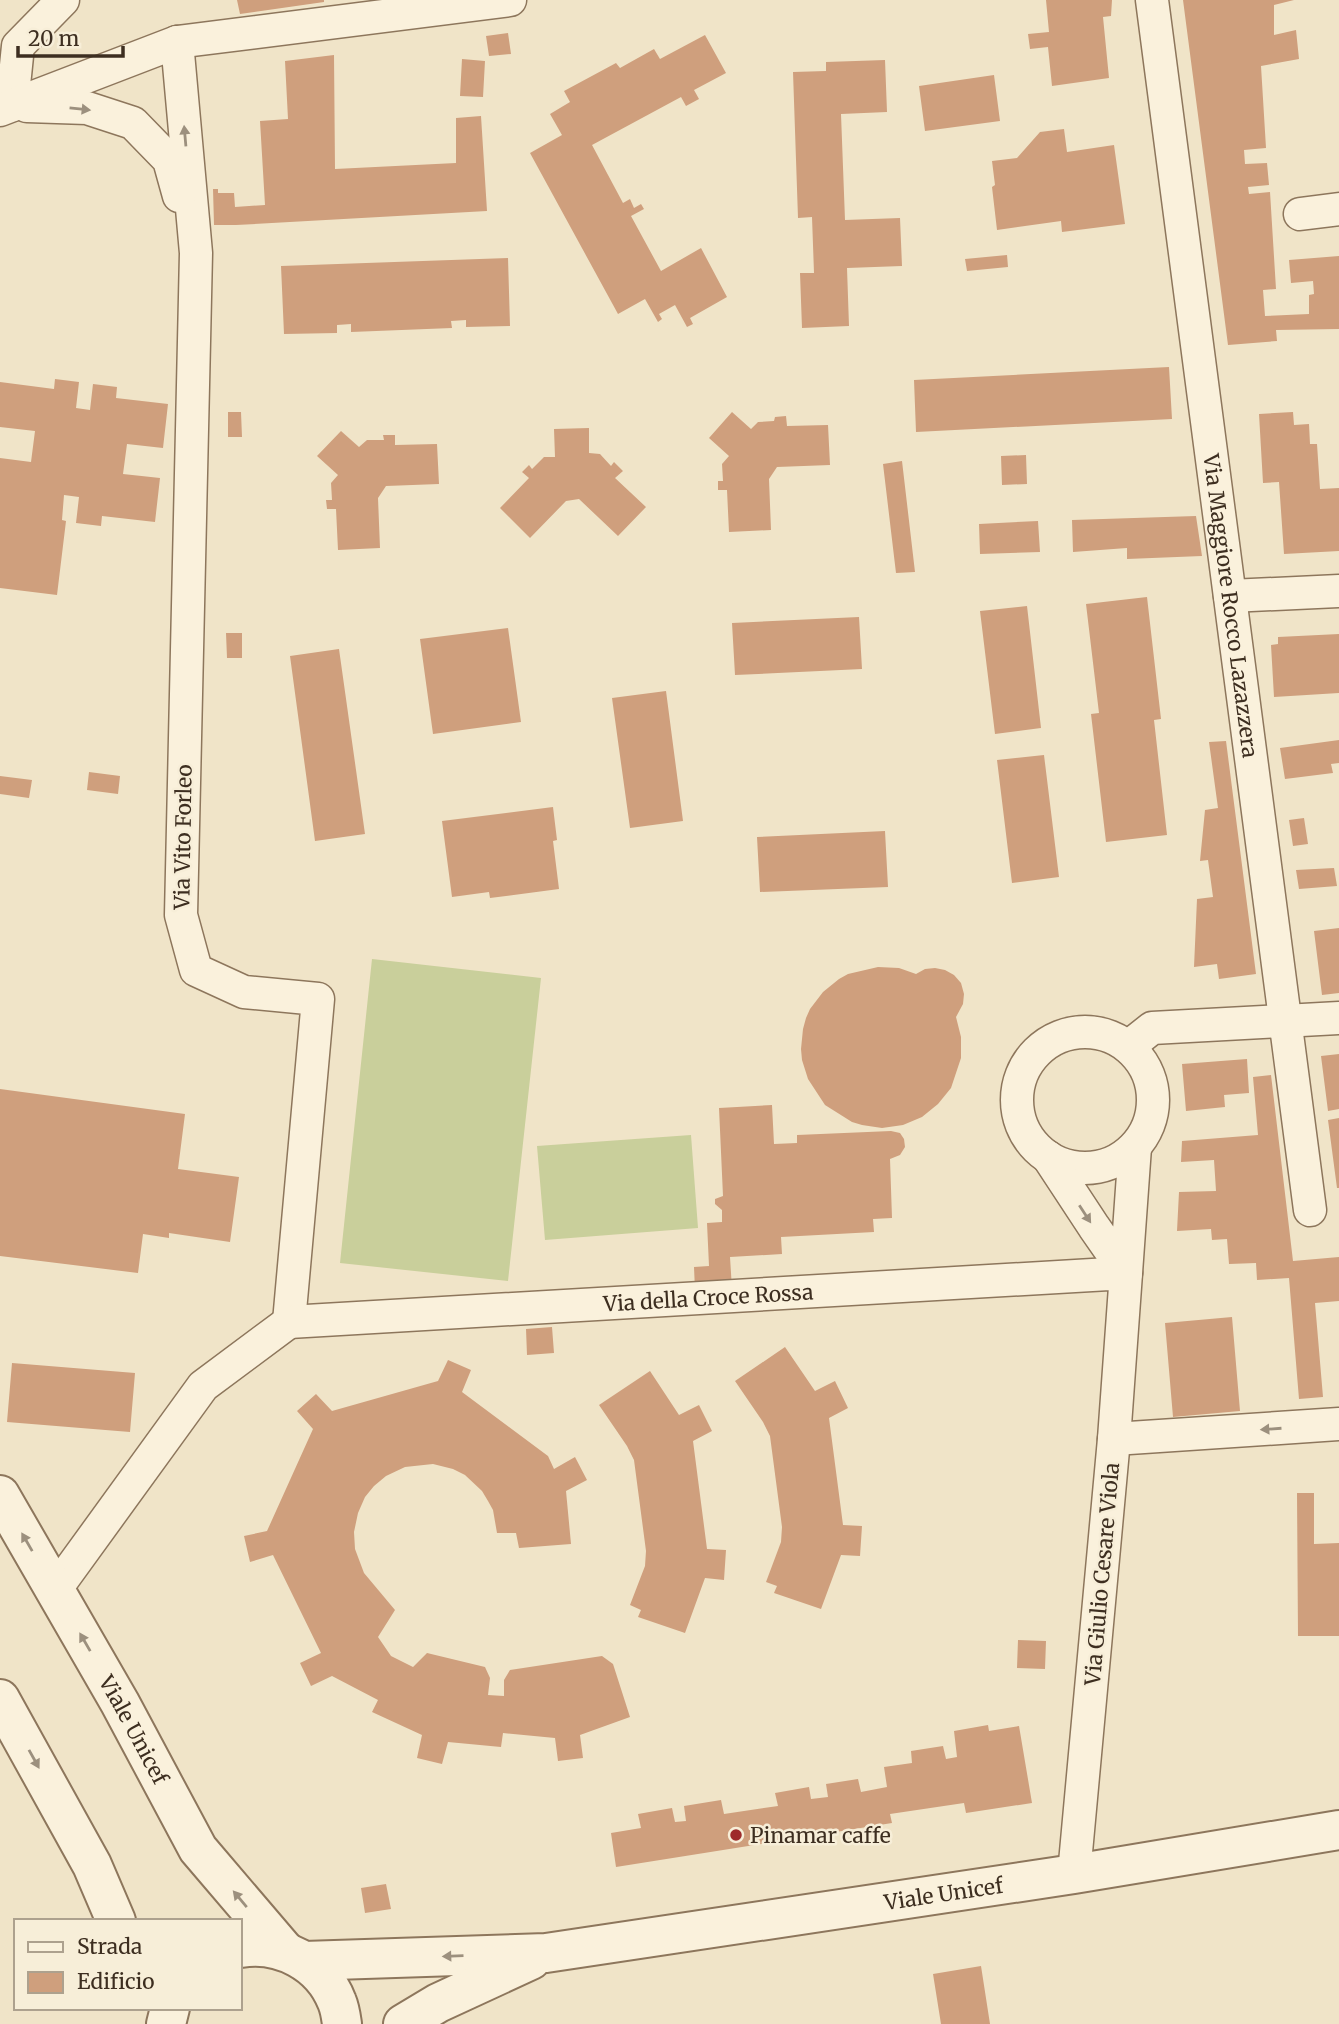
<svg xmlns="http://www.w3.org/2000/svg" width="1339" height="2024" viewBox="0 0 1339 2024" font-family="Merriweather,serif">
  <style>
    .pitch { fill: #c9cf9b }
    .building { fill: #cf9f7d }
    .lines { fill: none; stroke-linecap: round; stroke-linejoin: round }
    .minor-casing { stroke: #8d765c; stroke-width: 35 }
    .tertiary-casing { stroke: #8d765c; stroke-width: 42 }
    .minor { stroke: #faf1dc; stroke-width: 32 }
    .tertiary { stroke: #faf1dc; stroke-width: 38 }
    .oneway { fill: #9c907e }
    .poi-dot { fill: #9e2a2b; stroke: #f7eed8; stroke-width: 2.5 }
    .labels { text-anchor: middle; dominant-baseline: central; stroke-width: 5; stroke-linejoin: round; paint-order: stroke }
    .street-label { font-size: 21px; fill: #3d2e20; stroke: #f7eed8 }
    .poi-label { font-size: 21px; fill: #3d2e20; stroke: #f7eed8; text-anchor: start }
  </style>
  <rect width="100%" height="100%" fill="#f0e4c8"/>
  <path class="pitch" d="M372,959l169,19 -33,303 -168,-18z
    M691,1135l7,93 -153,12 -8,-94z"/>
  <path class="building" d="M237,0h87v2l-84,12z
    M1046,0h66l-1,16 -8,1 6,61 -57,8 -4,-39 -18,2 -2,-15 21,-2z
    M1183,0h111l-20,5v30l22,-5 3,29 -38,7 5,82 -22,2 1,14 22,-1 2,22 -21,2 1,7 21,-2 6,97 -13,1 2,26 44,-2v-19l5,-1 -1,-13 -22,2 -2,-23 50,-4v73l-63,1 1,11 -49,4z
    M508,33l3,21 -22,2 -3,-20z
    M705,35l21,38 -32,17 5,9 -13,7 -5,-9 -89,48 31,58 7,-4 4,9 7,-4 3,5 -13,7 30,55 40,-23 26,49 -37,21 3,6 -6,3 -12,-22 -16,9 3,5 -4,3 -13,-23 -27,15 -88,-161 32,-18 -12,-21 20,-12 -6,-11 52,-28 4,5 34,-19 6,10z
    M334,55l1,114 121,-6v-45l25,-2 6,95 -251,14h-22l-1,-36h5v4h16l1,14 30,-2 -5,-84 28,-2 -3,-58z
    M462,59l23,2 -2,36 -23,-1z
    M885,60l2,52 -46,2 4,106 55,-2 2,48 -55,2 2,58 -47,2 -2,-55h14l-2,-56 -14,1 -5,-146 33,-1v-9z
    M994,75l6,46 -75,10 -6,-45z
    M1064,129l3,23 47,-7 11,79 -63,8 -1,-11 -64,9 -5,-43 3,-2 -3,-24 25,-3 23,-26z
    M1007,255l1,12 -41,4 -2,-12z
    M508,258l2,68 -44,1v-7l-15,1 1,7 -101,4v-8l-14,1v8l-53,1 -3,-68z
    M1169,367l3,52 -256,13 -2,-52z
    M55,379l24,3 -3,26 14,2 3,-26 24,3 -1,11 52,6 -5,44 -36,-4 -4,30 37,4 -5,44 -53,-6 -1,10 -25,-3 3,-26 -15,-2 -2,25 4,1 -9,74 -57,-7v-130l31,4 4,-31 -35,-4v-45l54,7z
    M228,412h13l1,25h-14z
    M732,412l19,17 7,-7 16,-1 1,-4 11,-1 1,10 41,-1 2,40 -53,2 -8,12 2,51 -42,2 -2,-42h-9v-9h5l-1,-17 7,-8 -20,-18z
    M1293,412l1,13 15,-1 1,20h7l3,45 19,-1v63l-55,3 -5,-72 -16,1 -4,-69z
    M589,428v25l11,1 11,12 3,-4 9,9 -8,7 31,29 -28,29 -39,-37 -13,2 -36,37 -30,-30 29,-30 -7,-6 7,-7 3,4 12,-12h11l-1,-28z
    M341,431l18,16 8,-7h17l-1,-5h12v10l42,-1 2,40 -53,2 -8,12 2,50 -42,2 -2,-41h-9l-1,-9h6l-1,-17 7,-8 -21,-19z
    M1026,455l1,29 -25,1 -1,-29z
    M902,461l13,111 -19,1 -13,-109z
    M1196,516l6,40 -75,3v-11l-54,4 -1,-32z
    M1038,521l2,31 -60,2 -1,-30z
    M1147,597l14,122 -7,1 13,115 -61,7 -15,-128 8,-1 -13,-109z
    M1027,606l14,122 -46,6 -15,-123z
    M859,617l3,52 -127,6 -3,-52z
    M508,628l13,94 -88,12 -13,-95z
    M226,633h16v25h-15z
    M1339,634v59l-65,4 -3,-52 7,-1v-7z
    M339,649l26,185 -50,7 -25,-185z
    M666,691l17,130 -53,7 -18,-130z
    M1339,740v23l-8,1 2,9 -48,6 -5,-31z
    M1226,741l30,233 -37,5 -2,-15 -23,3 3,-68 16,-2 -5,-37 -8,1 5,-51 13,-2 -9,-66z
    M1044,755l15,122 -47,6 -15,-123z
    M89,772l31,4 -2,18 -31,-4z
    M0,776l32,4 -3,18 -29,-4z
    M553,807l4,33 -4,1 6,48 -69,9 -1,-6 -37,5 -10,-76z
    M1304,818l4,26 -15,2 -4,-26z
    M885,831l3,56 -128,5 -3,-55z
    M1334,868l3,18 -38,3 -3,-19z
    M1339,928v65l-17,2 -8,-64z
    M878,967l21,1 17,6 9,-5 10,-1 10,2 9,5 7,8 3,11 -1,10 -7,13 5,20v21l-10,30 -13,16 -16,13 -19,8 -21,3 -20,-3 -10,-3 -27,-17 -17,-26 -6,-19 -1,-11 2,-20 3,-11 4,-9 13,-17 16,-13 9,-5z
    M1339,1054v55l-11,2 -7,-55z
    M1247,1059l2,34 -25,2 1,12 -39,4 -4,-47z
    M1271,1075l22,186 46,-4v44l-24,2 8,94 -24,2 -10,-121 -32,2 -1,-17 -27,1 -2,-25 -15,1 -1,-11 -34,2 2,-39 37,-1 -2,-31 -33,2 1,-21 76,-6 -5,-58z
    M0,1089l185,25 -7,55 61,8 -9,65 -61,-9v5l-26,-4 -5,39 -138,-17z
    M772,1105l2,39 23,-1v-8l94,-4 9,2 4,6 1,8 -5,8 -10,4 2,59 -19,1 1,13 -93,5 1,17 -52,3 2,32 -37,1 -1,-23 15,-1 -2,-43 15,-1v-12l-7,-6v-5l8,-3 -4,-88z
    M1339,1118v70h-2l-9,-68z
    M1232,1317l8,94 -67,6 -8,-94z
    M552,1327l2,26 -27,2 -1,-26z
    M785,1347l30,44 20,-10 13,27 -19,10 14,107 19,1 -2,30 -19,-1 -20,54 -47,-16 3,-7 -11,-4 15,-40 1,-15 -12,-91 -7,-14 -28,-41z
    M448,1360l23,10 -9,22 86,64 6,13 21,-12 12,23 -21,11 5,53 -52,4 -3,-15h-19l-4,-23 -5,-9 -6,-10 -17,-16 -12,-6 -20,-5 -28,3 -19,9 -12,10 -9,11 -7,16 -4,19 1,17 9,24 31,37 -17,27 13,19 22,11 14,-14 58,14 5,11 -2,17 16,1v-16l6,-10 92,-14 11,8 17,53 -50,18 3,23 -25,3 -3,-23 -52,-5 -2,14 -53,-5 -6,22 -25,-6 5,-23 -50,-23 6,-12 -46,-24 -21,10 -11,-23 21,-10 -48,-98 -23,7 -6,-26 23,-5 46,-102 -16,-18 19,-17 16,17 106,-30z
    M12,1363l123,10 -5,59 -123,-10z
    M650,1371l29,44 20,-10 13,26 -19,10 14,108 19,1 -2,30 -19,-2 -20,55 -47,-16 3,-7 -11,-5 15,-39 1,-15 -12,-91 -7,-14 -28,-41z
    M1297,1493h17v51l25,-1v93h-41z
    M1018,1640l28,1 -1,28 -28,-1z
    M988,1725l1,6 30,-5 13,77 -66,10 -2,-10 -74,11 2,9 -276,44 -5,-34 30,-5 -3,-14 34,-6 3,14 11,-1 -2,-15 37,-6 3,14 54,-8 -3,-13 34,-6 2,12 17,-2 -2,-13 32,-5 3,13 26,-5 -3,-20 28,-4 -1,-12 32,-5 3,13 11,-2 -3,-26z
    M386,1884l5,25 -26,4 -4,-25z
    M981,1966l9,58h-49l-8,-50z"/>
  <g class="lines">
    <defs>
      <g id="minor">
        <path id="s1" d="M1152,0l158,1210"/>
        <path d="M177,42l19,211 -15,662 15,55 48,22 74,7 -29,323"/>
        <path d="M12,105l6,-59 45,-46"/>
        <path d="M27,106l60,2 46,15 36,37 10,36"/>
        <path d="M0,110l177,-68 333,-42"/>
        <path d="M1300,214l39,-5"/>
        <path d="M1230,596l109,-5"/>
        <circle cx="1085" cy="1100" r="68"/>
        <path d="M1128,1047l24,-19 187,-10"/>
        <path d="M1048,1157l46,70 32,46 9,-126"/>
        <path id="s2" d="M289,1322l837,-49 -12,166 -40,435"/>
        <path d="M1114,1439l225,-15"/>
        <path d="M55,1590l148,-204 86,-64"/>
      </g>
      <g id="tertiary">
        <path id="s3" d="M0,1495l120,208 78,146 87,102"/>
        <path d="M0,1699l92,166 24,56"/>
        <path d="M240,1948c40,-7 82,15 97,54 3,7 4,15 5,22"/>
        <path id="s4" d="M304,1961l242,-8 528,-79 265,-44"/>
        <path d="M166,2024l4,-16"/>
        <path d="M403,2024l35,-21 93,-43"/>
      </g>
    </defs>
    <use href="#minor" class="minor-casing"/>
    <use href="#tertiary" class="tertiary-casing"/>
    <use href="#minor" class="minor"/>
    <use href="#tertiary" class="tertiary"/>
  </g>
  <defs><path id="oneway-solid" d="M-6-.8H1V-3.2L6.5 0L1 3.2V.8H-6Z" transform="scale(1.75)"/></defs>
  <g class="oneway">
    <use href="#oneway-solid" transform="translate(80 109) rotate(6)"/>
    <use href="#oneway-solid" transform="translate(185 136) rotate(-95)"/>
    <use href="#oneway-solid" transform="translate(1085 1214) rotate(57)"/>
    <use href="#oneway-solid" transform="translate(1271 1429) rotate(176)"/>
    <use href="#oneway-solid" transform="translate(27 1542) rotate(-120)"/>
    <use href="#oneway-solid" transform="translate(85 1642) rotate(-120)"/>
    <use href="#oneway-solid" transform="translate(34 1759) rotate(61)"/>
    <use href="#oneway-solid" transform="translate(240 1899) rotate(-130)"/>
    <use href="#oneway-solid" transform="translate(453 1956) rotate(178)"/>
  </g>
  <circle class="poi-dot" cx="736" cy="1835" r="7"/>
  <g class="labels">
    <g class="street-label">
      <text stroke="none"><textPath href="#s1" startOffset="611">Via Maggiore Rocco Lazazzera</textPath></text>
      <text transform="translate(183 837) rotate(-89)">Via Vito Forleo</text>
      <text stroke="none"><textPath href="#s2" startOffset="420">Via della Croce Rossa</textPath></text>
      <text transform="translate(1102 1574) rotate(-85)">Via Giulio Cesare Viola</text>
      <text stroke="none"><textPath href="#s3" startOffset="270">Viale Unicef</textPath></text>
      <text stroke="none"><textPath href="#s4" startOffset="644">Viale Unicef</textPath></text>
    </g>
    <g class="poi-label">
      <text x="750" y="1835">Pinamar caffe</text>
    </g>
  </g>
  <rect x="14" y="1919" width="228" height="91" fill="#f7eed8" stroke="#ada18e" stroke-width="2"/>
  <rect x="28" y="1942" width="35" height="10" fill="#faf1dc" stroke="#ada18e" stroke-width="2"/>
  <text x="77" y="1954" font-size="21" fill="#3d2e20">Strada</text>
  <rect x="28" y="1972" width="35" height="21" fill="#cf9f7d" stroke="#ada18e" stroke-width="2"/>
  <text x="77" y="1989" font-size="21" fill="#3d2e20">Edificio</text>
  <path d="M18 46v10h105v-10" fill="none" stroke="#3d2e20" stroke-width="3.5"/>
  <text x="28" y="46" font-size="21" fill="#3d2e20" stroke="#f7eed8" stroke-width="5" paint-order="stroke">20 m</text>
</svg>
